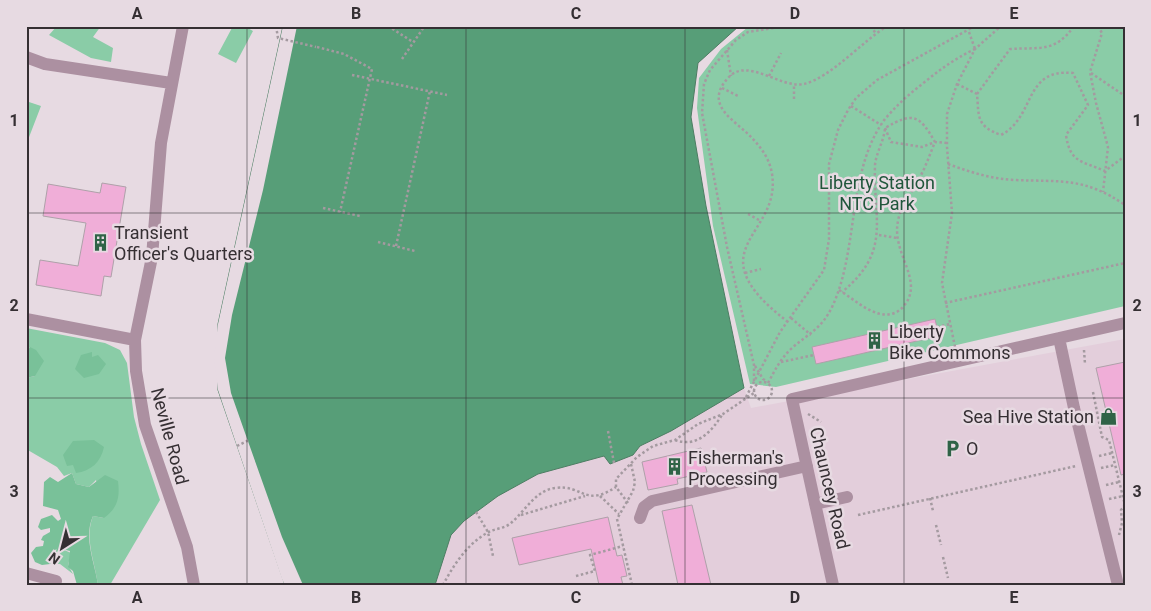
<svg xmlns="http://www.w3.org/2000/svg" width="1151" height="611" viewBox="0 0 1151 611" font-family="Roboto,sans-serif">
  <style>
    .built { fill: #e3cedb }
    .green { fill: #8acca7 }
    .forest { fill: #79c199 }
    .water { fill: #579e78; stroke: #4d7d63 }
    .pier { fill: #e7dae2 }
    .building { fill: #f0aed8; stroke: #aea1a9 }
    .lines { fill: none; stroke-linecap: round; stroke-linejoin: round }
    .path { stroke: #a49aa0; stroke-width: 2.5; stroke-dasharray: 2.5 2.5; stroke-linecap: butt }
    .minor { stroke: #ac90a1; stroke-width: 12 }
    .grid { fill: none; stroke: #352f33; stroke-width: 1; stroke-opacity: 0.55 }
    .labels { text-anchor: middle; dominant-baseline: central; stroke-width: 5; stroke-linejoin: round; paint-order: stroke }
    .park-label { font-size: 18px; fill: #20563b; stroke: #e7dae2 }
    .poi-label { font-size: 18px; fill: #352f33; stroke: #e7dae2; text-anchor: start }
    .street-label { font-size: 18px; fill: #352f33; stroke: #e7dae2 }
    .neatline { fill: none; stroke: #352f33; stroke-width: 2 }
    .grid-label { font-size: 16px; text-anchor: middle; font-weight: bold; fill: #352f33 }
  </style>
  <rect width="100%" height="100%" fill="#e7dae2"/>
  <path class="built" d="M1125,339v246h-690l16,-50 13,-14 34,-25 40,-22 102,-28 31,-15 73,-43 7,20z"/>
  <path class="green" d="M57,26h44l-8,11 20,11 -2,14 -20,-4 -42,-23z
    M233,26h11l9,5 -17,32 -18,-9z
    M753,26h372v280l-349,81 -26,-3 -37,-158 -16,-118 2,-30 22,-29 27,-22z
    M26,101l15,5 -15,39z
    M26,328l79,15 15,7 7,13 7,54 7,27 19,56 -50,85h-12c-3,-22 -14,-47 -5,-69l11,2 -8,-38 -7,7 -13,-3 -4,-11 -8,3 -7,-9 -31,-18v-71l9,-2 -5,-29 -4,6z
    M62,549l9,4 -3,12 5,9 -13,-10h-10l4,-11z"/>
  <path class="forest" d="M30,347l6,3 8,11 -9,15 -9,2v-25z
    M92,352v5l6,-2 8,9 -7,10 -15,4 -9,-9 6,-14z
    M94,440l10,7c-3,15 -13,24 -28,26l-3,-8 -6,1 -4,-11 10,-14z
    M72,473l4,11 13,3 16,-12 13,6c2,16 0,27 -14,37l-11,-2c-10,22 2,47 5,69h-21l-4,-14 -5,-4 2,-16 -8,-2 -8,4 -4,11 -8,1 -7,-3 -4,-9 5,-6 7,-1 1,-5 -3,-1 2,-4 7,-4v-4l-9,2 -3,-3 3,-8 11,-4 6,6 3,-2 -3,-9 -15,-4 1,-24 6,-5 8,5z"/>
  <path class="water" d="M283,26h456l-41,37 -7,54 15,89 38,182 -73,43 -31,15 -7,9 -23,9 -6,-8 -66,18 -40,22 -34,25 -13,14 -16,50h-150l-67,-195v-66z"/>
  <path class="pier" d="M283,26h14l-34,164 -31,125 -7,43 6,35 13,37 38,107 21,48h-18l-3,-6 -64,-189 -4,-32 4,-34z"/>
  <path class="building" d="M102,183l24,4 -15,90 -7,-1 -3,20 -65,-11 4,-25 38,6 8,-43 -43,-7 5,-32 52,9z
    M935,319l4,17 -123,28 -4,-17z
    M1125,362v112l-4,1 -25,-107z
    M701,448l6,24 -30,7 1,5 -30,6 -6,-28z
    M692,505l19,80h-33l-16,-74z
    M608,517l9,39 5,-1 5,21 -6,1 2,8h-24l-8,-36 -72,16 -7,-27z"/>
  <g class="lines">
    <path class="path" d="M276,26l2,12 38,9
      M388,26l25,16
      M871,26l5,8
      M1098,26l4,7 -12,39 6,31 12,44 -5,45
      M969,32l6,17
      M317,47l27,7 28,15 -32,143
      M727,50l4,26
      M402,59l22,-32
      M1091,73l34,23
      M352,75l95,20
      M769,76l12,-23
      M957,84l20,10c2,23 -1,32 24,41 35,-18 22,-67 72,-62l15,32 -22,30c4,28 16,26 39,36l20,-15
      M722,88l16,8
      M977,94l33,-45c30,-2 45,4 64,-23
      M794,99v-15
      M851,106l30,19
      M885,128l6,14 31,5 13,-5 12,1
      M948,164c22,8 43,15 67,16 46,2 69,-3 110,25
      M323,208l37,8
      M748,214l11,6
      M879,235l18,3
      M378,242l37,9
      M396,246l34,-155
      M745,273l16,-4
      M839,290c17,10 44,38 64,17 23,-26 -12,-53 -5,-86 3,-17 14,-28 22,-44 6,-11 10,-23 15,-35 -16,-28 -22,-30 -50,-14 -1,13 -9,25 -10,37 -2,55 17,86 -33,127
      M945,303l180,-40
      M791,318l20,17
      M788,322c-99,-76 -1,-86 -17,-153 -3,-12 -11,-23 -20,-32 -16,-17 -49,-32 -22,-60 19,-20 52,12 75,7 26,-6 59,-43 83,-58
      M937,327l13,-3
      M955,347l-13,-64 10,-70 -5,-66v-33l10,-30 18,-35 26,-23
      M1084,350l1,14
      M781,362l33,-7
      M755,366l8,13 4,2
      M754,381v-16l-27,-118 -25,-134 2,-29 6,-14 26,-30 12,-8 38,-6
      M754 391a9 9 0 1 1 18 0a9 9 0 1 1-18 0Z
      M768,383c7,-13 13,-25 24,-35 17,-15 30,-19 41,-43 26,-58 14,-135 52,-186 11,-13 23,-24 36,-34 17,-14 33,-26 54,-36
      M1093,392l9,45 7,3 16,65 -4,5 1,13 -3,12
      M746,397l34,-65 44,-62 5,-31v-75l9,-34 10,-20 8,-12 21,-18 98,-54
      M808,414l13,8
      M608,431l6,32
      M675,440c22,8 36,-8 47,-25
      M237,446l12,-6
      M1099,456l13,-3
      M631,464l4,18 -2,9 -16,28 15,66
      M1101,468l14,-3
      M1106,485l13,-3
      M600,496l19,18
      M930,498l3,13
      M1109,499l14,-3
      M628,503l-12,-16v-8l21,-22 16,-11 22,-6 23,-16 25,-10 31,-21
      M476,512l12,20 5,24
      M830,514l13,2
      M521,515l64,-19
      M858,515l218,-49
      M936,525l5,20
      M943,557l5,21
      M576,576l19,-5 -5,-16 33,-9
      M443,585c10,-19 24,-41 44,-52 8,-5 17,-4 24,-10 14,-12 25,-33 44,-35 28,-4 29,20 61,-1"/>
    <path class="minor" d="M183,26l-22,117 -9,114 -17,83 1,31 9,54 42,122 7,38
      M26,57l19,7 126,19
      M26,319l109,21
      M1059,338l15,70 44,177
      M815,504l32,-7
      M640,518l4,-11 8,-6 155,-35
      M26,573l30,8
      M833,585l-41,-186 333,-76"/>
  </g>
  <path class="grid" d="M247,26v559M466,26v559M685,26v559M904,26v559M26,213h1099M26,398h1099"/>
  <defs>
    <symbol id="building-bare" viewBox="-9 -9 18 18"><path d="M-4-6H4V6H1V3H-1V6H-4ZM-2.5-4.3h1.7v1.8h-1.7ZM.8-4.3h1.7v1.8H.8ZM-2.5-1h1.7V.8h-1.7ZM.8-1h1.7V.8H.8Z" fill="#2f6347" stroke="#e7dae2" stroke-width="2.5" paint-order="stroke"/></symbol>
    <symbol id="shop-bare" viewBox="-9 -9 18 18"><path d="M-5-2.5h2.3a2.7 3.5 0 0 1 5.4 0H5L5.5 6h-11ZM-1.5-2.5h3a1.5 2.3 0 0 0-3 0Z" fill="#2f6347" stroke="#e7dae2" stroke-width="2.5" paint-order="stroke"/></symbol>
    <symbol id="parking-bare" viewBox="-9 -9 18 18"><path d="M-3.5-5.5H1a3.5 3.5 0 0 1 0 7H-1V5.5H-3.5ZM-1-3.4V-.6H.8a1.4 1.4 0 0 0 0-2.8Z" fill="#2f6347" stroke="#e7dae2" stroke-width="2.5" paint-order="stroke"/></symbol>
  </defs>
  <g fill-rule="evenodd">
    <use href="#building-bare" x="88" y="230" width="25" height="25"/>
    <use href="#building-bare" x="862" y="328" width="25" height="25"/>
    <use href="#shop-bare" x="1096" y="404" width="25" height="25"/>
    <use href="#parking-bare" x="940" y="436" width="25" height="25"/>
    <use href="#building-bare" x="662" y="454" width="25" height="25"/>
  </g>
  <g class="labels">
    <g class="park-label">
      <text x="877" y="182">Liberty Station<tspan x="877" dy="21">NTC Park</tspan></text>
    </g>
    <g class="poi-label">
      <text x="114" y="232">Transient<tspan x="114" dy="21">Officer's Quarters</tspan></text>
      <text x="889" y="331">Liberty<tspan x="889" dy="21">Bike Commons</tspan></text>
      <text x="1094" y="416" text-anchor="end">Sea Hive Station</text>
      <text x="966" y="448">O</text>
      <text x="688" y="457">Fisherman's<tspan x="688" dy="21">Processing</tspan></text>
    </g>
    <g class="street-label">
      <text transform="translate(170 436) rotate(75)">Neville Road</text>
      <text transform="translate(830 488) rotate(77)">Chauncey Road</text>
    </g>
  </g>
  <rect width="1151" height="611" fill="none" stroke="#e7dae2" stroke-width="55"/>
  <g transform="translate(62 548) rotate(216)" stroke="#e7dae2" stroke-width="4" paint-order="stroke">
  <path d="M0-4L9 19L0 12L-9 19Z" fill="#352f33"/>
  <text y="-8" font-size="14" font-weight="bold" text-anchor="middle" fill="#352f33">N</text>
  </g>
  <rect x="28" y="28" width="1096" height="556" class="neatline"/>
  <g class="grid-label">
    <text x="137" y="19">A</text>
    <text x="356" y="19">B</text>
    <text x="576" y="19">C</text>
    <text x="795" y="19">D</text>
    <text x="1014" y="19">E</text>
    <text x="14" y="126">1</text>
    <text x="1137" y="126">1</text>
    <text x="14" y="311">2</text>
    <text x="1137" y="311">2</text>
    <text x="14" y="497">3</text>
    <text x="1137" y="497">3</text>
    <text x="137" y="603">A</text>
    <text x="356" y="603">B</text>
    <text x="576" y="603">C</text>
    <text x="795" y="603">D</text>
    <text x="1014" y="603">E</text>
  </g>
</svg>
